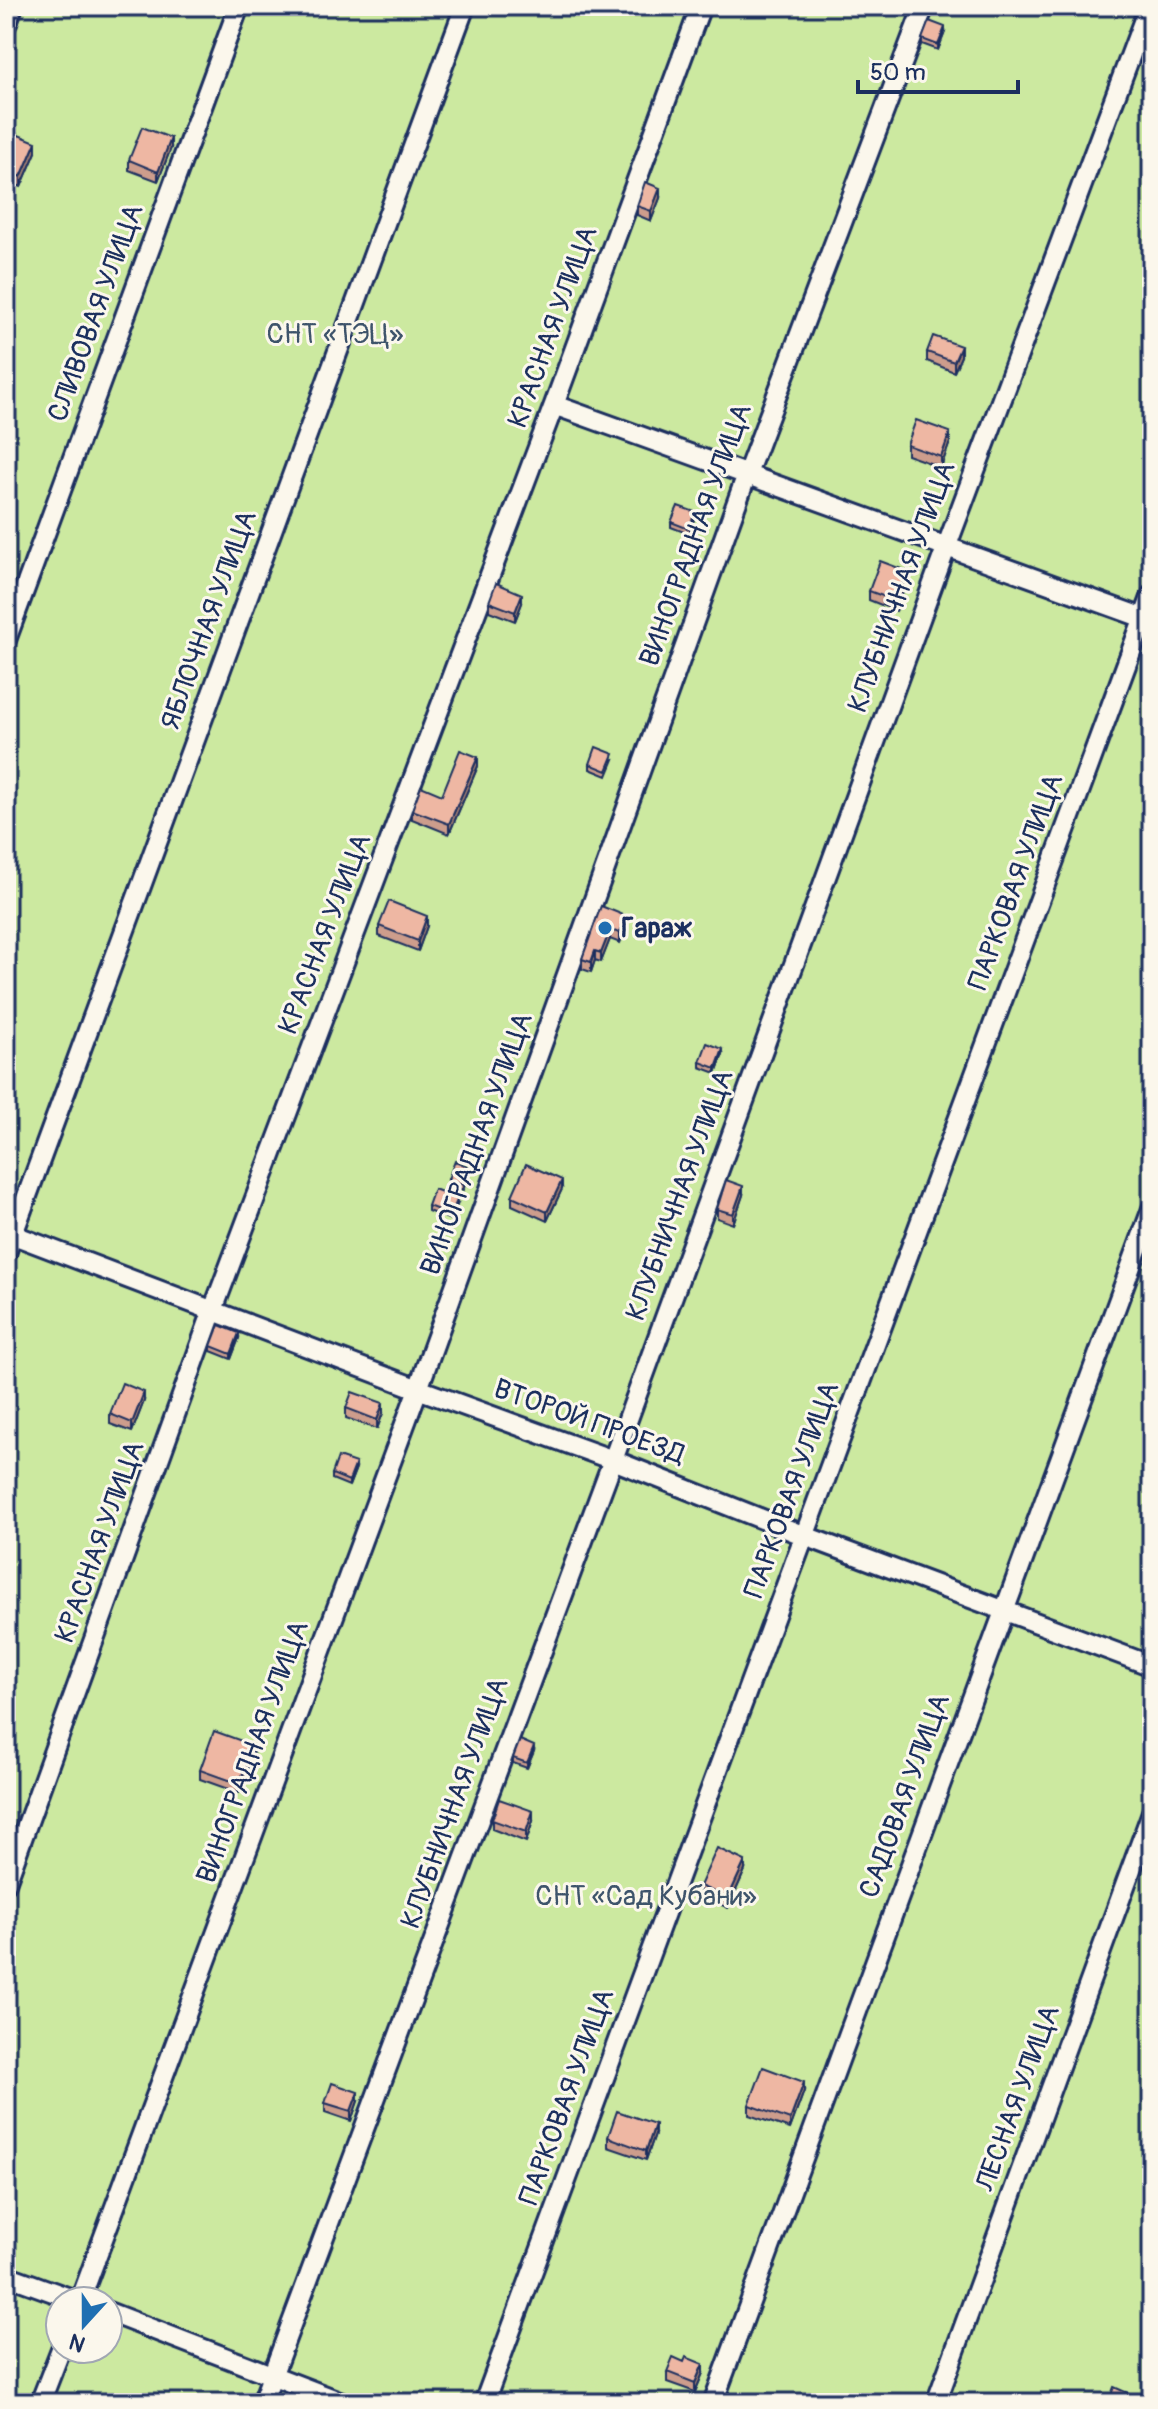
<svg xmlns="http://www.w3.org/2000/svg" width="1158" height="2409" viewBox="0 0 1158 2409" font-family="Pangolin,sans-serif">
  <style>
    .green { fill: #cce9a0; stroke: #748c7f; stroke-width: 2; fill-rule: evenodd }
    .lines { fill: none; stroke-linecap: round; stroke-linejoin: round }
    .minor-casing { stroke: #1b2f5e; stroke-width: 24 }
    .minor { stroke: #fbf7ec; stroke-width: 18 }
    .wall { fill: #cd9d8c; stroke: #1b2f5e; stroke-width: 2 }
    .shaded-wall { fill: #a78072; stroke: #1b2f5e; stroke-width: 2 }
    .building { fill: #eeb7a3; stroke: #1b2f5e; stroke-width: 2 }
    .poi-dot { fill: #1f6fb2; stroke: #fbf7ec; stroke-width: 3 }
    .labels { text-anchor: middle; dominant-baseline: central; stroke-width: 6; stroke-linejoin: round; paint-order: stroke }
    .street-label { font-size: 28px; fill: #1b2f5e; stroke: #fbf7ec }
    .park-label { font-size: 28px; fill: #3e546b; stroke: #fbf7ec }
    .poi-label { font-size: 28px; font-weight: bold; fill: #1b2f5e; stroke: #fbf7ec; text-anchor: start }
  </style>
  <rect width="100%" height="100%" fill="#f8eadd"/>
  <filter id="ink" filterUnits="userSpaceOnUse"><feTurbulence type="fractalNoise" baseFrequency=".0125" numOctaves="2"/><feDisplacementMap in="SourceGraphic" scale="16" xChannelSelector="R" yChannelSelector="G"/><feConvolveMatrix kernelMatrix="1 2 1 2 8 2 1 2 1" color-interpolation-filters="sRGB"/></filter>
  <g filter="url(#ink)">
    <path class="green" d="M6,6h1146v2397h-1146zM60,2301h48v48h-48z"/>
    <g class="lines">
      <defs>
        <path id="minor" d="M6,25l7,-19
          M554,405l598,216
          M6,640l233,-634
          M6,1232l412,157 195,71 192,76 347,130
          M6,1253l459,-1247
          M6,1883l207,-573 341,-905 147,-399
          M6,2275l72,26
          M80,2301l338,-912 329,-915 177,-468
          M108,2312l236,91
          M40,2403l21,-54
          M262,2403l351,-943 333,-912 203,-542
          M484,2403l668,-1808
          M713,2403l439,-1194
          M936,2403l216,-591"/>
      </defs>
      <use href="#minor" class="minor-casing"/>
      <use href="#minor" class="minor"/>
    </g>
    <path class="wall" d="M945,32l-7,18 -16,-6v-5z
      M6,130l30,22 -15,35 -15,-7z
      M171,148l-13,33 -29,-11v-10z
      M660,198l-9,23 -14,-6v-9z
      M927,352l34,4 -7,16 -27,-11z
      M950,442l-9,25 -34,-12v-10z
      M695,517l-6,17 -18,-7v-5z
      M907,581l-11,30 -27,-11v-9z
      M489,602l33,1 -7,18 -26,-10z
      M614,759l-7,17 -17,-7v-5z
      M478,766l-29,68 -37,-15v-9l30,-15z
      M601,906l25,19 -6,18 -10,-4 -9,23 -6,-2 -4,12 -9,-3v-10z
      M379,926h48l-9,25 -39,-15z
      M723,1054l-7,19 -16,-6v-5z
      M470,1172l-7,18 -15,-6v-5z
      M562,1189l-15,32 -35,-16v-9z
      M743,1195l-10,29 -16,-6v-9z
      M458,1203l-7,17 -23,-9v-5z
      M239,1338l-8,21 -20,-8v-5z
      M144,1401l-12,31 -22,-8v-10z
      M346,1408l37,5 -6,16 -31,-11z
      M356,1468l-7,18 -17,-7v-5z
      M534,1751l-7,17 -14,-5v-5z
      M253,1754l-14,39 -39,-14v-9z
      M492,1820l41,1 -7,21 -34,-13z
      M745,1870l-17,38 -28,-13v-9z
      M804,2091l-14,38 -41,-14v-10z
      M358,2101l-7,20 -26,-9v-9z
      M655,2134l-9,26 -38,-13v-10z
      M667,2372l36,1 -8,19 -28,-10z"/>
    <path class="shaded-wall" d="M945,27v5l-7,18v-5z
      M171,138v10l-13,33v-9z
      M36,142v10l-15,35v-10z
      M660,188v10l-9,23v-10z
      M961,346v10l-7,16v-10z
      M950,432v10l-9,25v-10z
      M907,571v10l-11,30v-10z
      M522,594v9l-7,18v-9z
      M478,757v9l-29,68v-10z
      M427,916v10l-9,25v-10z
      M626,916v9l-6,18v-10z
      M610,930v9l-9,23v-9z
      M595,951v9l-4,12v-10z
      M723,1049v5l-7,19v-5z
      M470,1167v5l-7,18v-5z
      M562,1180v9l-15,32v-9z
      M743,1186v9l-10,29v-10z
      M239,1333v5l-8,21v-5z
      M144,1392v9l-12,31v-9z
      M383,1403v10l-6,16v-9z
      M356,1463v5l-7,18v-5z
      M253,1745v9l-14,39v-9z
      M534,1746v5l-7,17v-5z
      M533,1811v10l-7,21v-10z
      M745,1861v9l-17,38v-10z
      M804,2082v9l-14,38v-9z
      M358,2092v9l-7,20v-10z
      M655,2124v10l-9,26v-9z
      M703,2364v9l-8,19v-9z"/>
    <path class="building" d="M929,21l16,6 -7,18 -16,-6z
      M142,127l29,11 -13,34 -29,-12z
      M6,130l30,12 -15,35 -15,-6z
      M645,182l15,6 -9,23 -14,-5z
      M933,336l28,10 -7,16 -27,-10z
      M916,420l34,12 -9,25 -34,-12z
      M678,506l17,6 -6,17 -18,-7z
      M880,561l27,10 -11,30 -27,-10z
      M496,583l26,11 -7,18 -26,-10z
      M596,747l18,7 -7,17 -17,-7z
      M460,750l18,7 -29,67 -37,-14 9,-24 21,9z
      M389,901l38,15 -9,25 -39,-15z
      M601,906l25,10 -6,17 -10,-3 -9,23 -6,-2 -4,11 -9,-3z
      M707,1043l16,6 -7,19 -16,-6z
      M455,1161l15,6 -7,18 -15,-6z
      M526,1164l36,16 -15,32 -35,-16z
      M726,1180l17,6 -10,28 -16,-5z
      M434,1189l24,9 -7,17 -23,-9z
      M219,1325l20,8 -8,21 -20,-8z
      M122,1383l22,9 -12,31 -22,-9z
      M352,1392l31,11 -6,17 -31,-12z
      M338,1457l18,6 -7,18 -17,-7z
      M214,1731l39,14 -14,39 -39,-14z
      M520,1740l14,6 -7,17 -14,-5z
      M499,1799l34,12 -7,21 -34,-12z
      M717,1848l28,13 -17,37 -28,-12z
      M763,2067l41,15 -14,38 -41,-15z
      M332,2083l26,9 -7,19 -26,-8z
      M617,2111l38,13 -9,27 -38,-14z
      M673,2357l11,5 2,-5 17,7 -8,19 -28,-11z
      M1114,2387l25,11 -3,5h-28z"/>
  </g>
  <circle class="poi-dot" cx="605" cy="928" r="8"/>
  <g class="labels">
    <g class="street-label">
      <text transform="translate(96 313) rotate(-70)">СЛИВОВАЯ УЛИЦА</text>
      <text transform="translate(553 327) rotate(-70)">КРАСНАЯ УЛИЦА</text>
      <text transform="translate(696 535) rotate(-70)">ВИНОГРАДНАЯ УЛИЦА</text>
      <text transform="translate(902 587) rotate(-70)">КЛУБНИЧНАЯ УЛИЦА</text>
      <text transform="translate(209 620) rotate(-70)">ЯБЛОЧНАЯ УЛИЦА</text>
      <text transform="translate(1016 882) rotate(-70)">ПАРКОВАЯ УЛИЦА</text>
      <text transform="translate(325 934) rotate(-69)">КРАСНАЯ УЛИЦА</text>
      <text transform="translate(477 1144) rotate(-70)">ВИНОГРАДНАЯ УЛИЦА</text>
      <text transform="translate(680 1195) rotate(-70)">КЛУБНИЧНАЯ УЛИЦА</text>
      <text transform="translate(589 1422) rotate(20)">ВТОРОЙ ПРОЕЗД</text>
      <text transform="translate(792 1490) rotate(-70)">ПАРКОВАЯ УЛИЦА</text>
      <text transform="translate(100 1542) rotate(-70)">КРАСНАЯ УЛИЦА</text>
      <text transform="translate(253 1752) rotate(-70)">ВИНОГРАДНАЯ УЛИЦА</text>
      <text transform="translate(905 1796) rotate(-70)">САДОВАЯ УЛИЦА</text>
      <text transform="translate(455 1803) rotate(-70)">КЛУБНИЧНАЯ УЛИЦА</text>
      <text transform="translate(567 2097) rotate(-70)">ПАРКОВАЯ УЛИЦА</text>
      <text transform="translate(1018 2098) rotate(-70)">ЛЕСНАЯ УЛИЦА</text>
    </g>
    <g class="park-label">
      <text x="335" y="334">СНТ «ТЭЦ»</text>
      <text x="646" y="1896">СНТ «Сад Кубани»</text>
    </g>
    <g class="poi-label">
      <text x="621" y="928">Гараж</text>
    </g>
  </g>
  <rect width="1158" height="2409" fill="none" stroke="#fbf7ec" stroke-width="32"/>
  <rect x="16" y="16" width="1126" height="2377" fill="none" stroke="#1b2f5e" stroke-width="3" filter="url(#ink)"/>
  <g transform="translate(84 2325) rotate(201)"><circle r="38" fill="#fbf7ec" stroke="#a1a7b3" stroke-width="2"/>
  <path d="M0-6L14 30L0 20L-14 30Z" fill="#1f6fb2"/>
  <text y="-12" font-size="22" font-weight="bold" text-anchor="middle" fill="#1b2f5e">N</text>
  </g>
  <path d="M858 80v12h160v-12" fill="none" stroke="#1b2f5e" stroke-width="4"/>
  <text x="870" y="80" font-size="24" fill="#1b2f5e" stroke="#fbf7ec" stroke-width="6" paint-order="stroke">50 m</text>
</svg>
